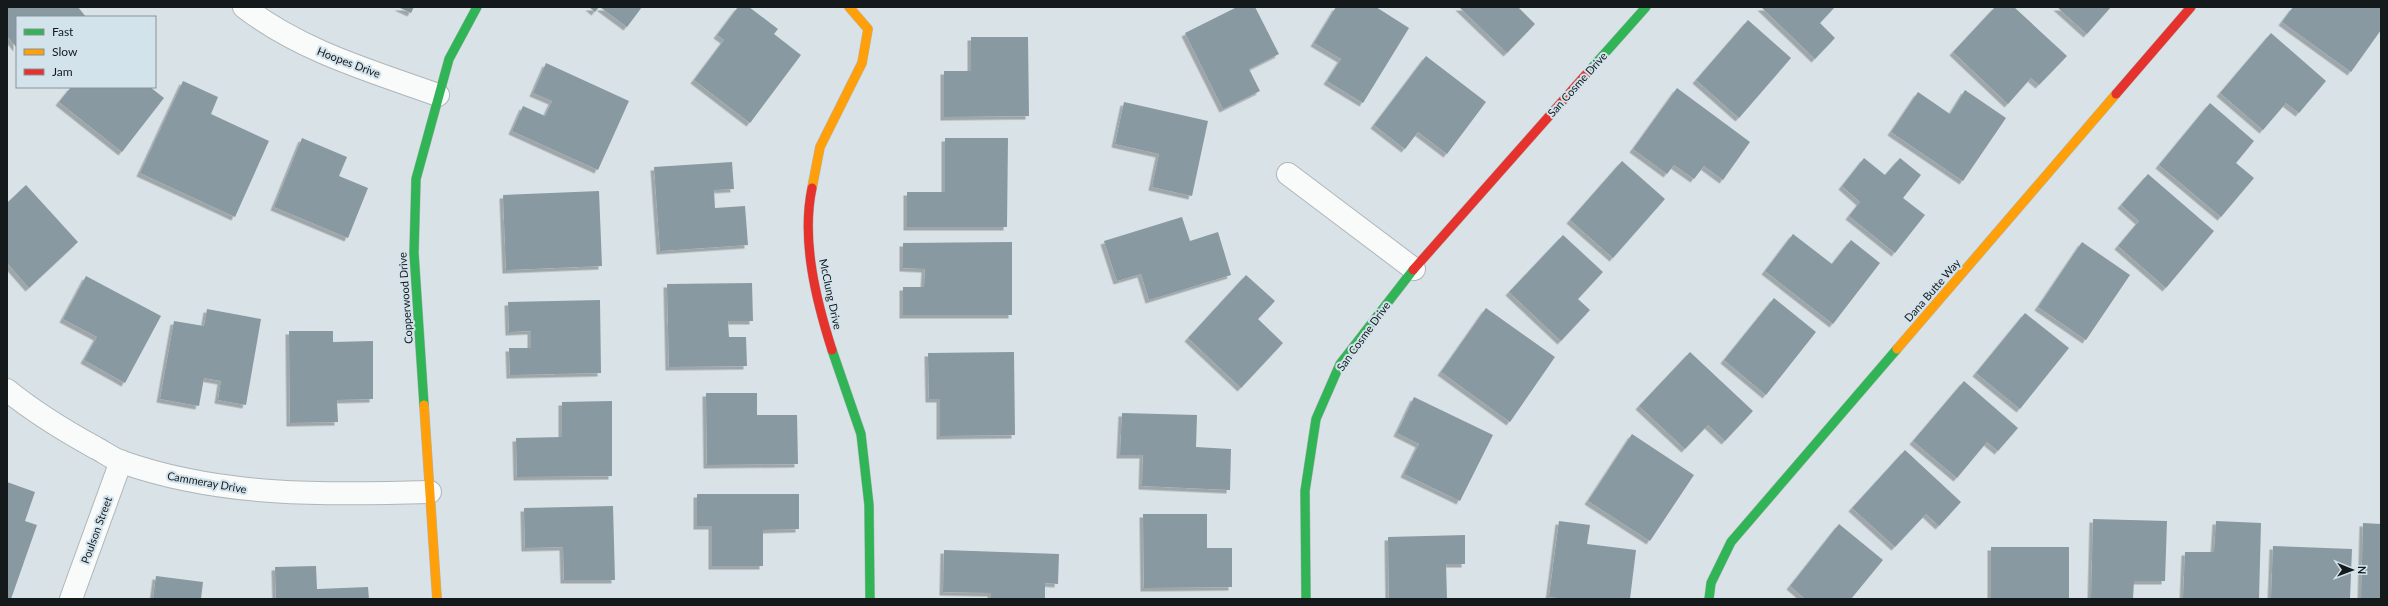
<svg xmlns="http://www.w3.org/2000/svg" width="2388" height="606" viewBox="0 0 2388 606" font-family="Lato,sans-serif">
  <style>
    .building { fill: #8999a1; filter: url(#shadow) }
    .lines { fill: none; stroke-linecap: round; stroke-linejoin: round }
    .street-casing { stroke: #afb6b9; stroke-width: 24 }
    .fast-casing { stroke: #afb6b9; stroke-width: 10 }
    .slow-casing { stroke: #afb6b9; stroke-width: 10 }
    .jam-casing { stroke: #afb6b9; stroke-width: 10 }
    .street { stroke: #f9fbfb; stroke-width: 22 }
    .fast { stroke: #30b455; stroke-width: 9 }
    .slow { stroke: #ff9f0a; stroke-width: 9 }
    .jam { stroke: #e5322d; stroke-width: 9 }
    .labels { text-anchor: middle; dominant-baseline: central; stroke-width: 4; stroke-linejoin: round; paint-order: stroke }
    .street-label { font-size: 11px; fill: #14191c; stroke: #d3e3ec }
  </style>
  <defs>
    <filter id="shadow"><feDropShadow dx="-3.5" dy="3.5" stdDeviation="0" flood-color="#0004"/></filter>
  </defs>
  <rect width="100%" height="100%" fill="#d9e2e6"/>
  <path class="building" d="M7,7h71l8,10h-69v31l-10,-12z
    M398,7h16l-3,6z
    M589,7h10l-4,5z
    M600,7h42l-15,20z
    M738,7h11l29,22 -4,5 27,21 -51,68 -56,-43 30,-40 -7,-5z
    M1237,7h18l24,47 -30,15 11,22 -37,18 -38,-76z
    M1336,7h40l33,21 -46,75 -36,-22 14,-22 -27,-16z
    M1459,7h59l17,17 -28,29z
    M1761,7h74l-15,16 15,15 -20,21z
    M1995,7h19l53,49 -28,29 -8,-7 -23,26 -55,-52z
    M2057,7h54l-24,27z
    M2293,7h88v23l-30,42 -69,-50z
    M1748,20l43,38 -52,60 -43,-38z
    M2271,33l55,48 -27,32 -13,-10 -23,27 -43,-37z
    M971,37h57l1,79 -85,1v-46h27z
    M1426,56l60,46 -39,52 -29,-22 -13,17 -31,-24z
    M546,63l83,38 -31,69 -86,-39 11,-25 22,10 7,-15 -19,-8z
    M183,81l35,16 -7,17 58,27 -34,76 -95,-44z
    M71,87h79l14,11 -42,54 -63,-50z
    M1677,88l73,54 -27,38 -19,-14 -10,13 -20,-14 -7,9 -34,-25z
    M1965,90l41,28 -43,63 -72,-49 27,-40 32,22z
    M1124,102l84,19 -16,75 -40,-9 7,-33 -44,-10z
    M2210,103l44,38 -18,22 18,15 -33,39 -62,-52z
    M302,138l45,19 -8,19 29,12 -20,50 -74,-31z
    M945,138h63l-1,89h-100v-35h38z
    M1864,158l21,17 15,-17 21,17 -18,23 22,17 -30,38 -46,-37 11,-14 -18,-16z
    M1622,161l43,38 -52,59 -43,-38z
    M732,162l2,27 -20,1 1,18 30,-2 3,39 -88,6 -6,-84z
    M2148,174l66,57 -48,57 -48,-42 21,-25 -18,-16z
    M26,185l52,57 -49,46 -22,-25v-60z
    M599,191l3,75 -96,4 -3,-75z
    M1182,217l8,24 28,-9 13,43 -82,25 -8,-26 -24,7 -13,-40z
    M1793,234l39,30 19,-24 29,23 -47,61 -68,-53z
    M1563,235l40,37 -25,27 12,11 -29,31 -52,-49z
    M1012,242v73h-109v-28h21l1,-18 -22,-1v-25z
    M2082,242l48,33 -44,65 -48,-33z
    M1246,275l29,26 -17,18 25,24 -42,45 -53,-50z
    M86,276l75,40 -36,67 -41,-23 13,-23 -34,-18z
    M752,283l1,38h-25l1,16h17l1,29 -78,1 -2,-83z
    M1774,298l42,34 -50,63 -42,-35z
    M600,300l1,73 -91,2 -1,-27h22v-17l-22,1 -1,-30z
    M1486,308l69,49 -45,65 -69,-50z
    M207,309l54,10 -15,86 -28,-5 3,-19 -17,-3 -5,28 -39,-7 14,-78 30,5z
    M2025,313l44,35 -49,61 -44,-36z
    M289,331h44v11l40,-1v58l-36,1 1,22 -48,1z
    M1014,352l1,83 -75,1v-37h-11l-1,-46z
    M1690,352l63,59 -28,30 -17,-16 -23,24 -46,-43z
    M1964,381l54,47 -20,23 -11,-9 -30,36 -44,-37z
    M706,393h51v22h40l1,49 -91,1z
    M1414,397l79,38 -33,66 -56,-27 15,-30 -22,-11z
    M612,401v75l-95,1 -1,-39 46,-1v-35z
    M1122,413l75,2 -1,32 35,2 -1,41 -88,-4 1,-31h-23z
    M1632,434l62,41 -44,66 -62,-40z
    M1905,450l56,52 -22,24 -13,-12 -31,33 -43,-39z
    M7,482l28,10 -10,29 12,4 -26,74h-4z
    M697,494h102v35l-36,1v36h-51v-40h-15z
    M613,506l2,74h-51l-1,-33 -38,1 -1,-40z
    M1143,514h64v34h25v39l-88,1z
    M2093,519l74,2 -2,60h-31l-1,18h-42z
    M1559,521l31,4 -3,19 49,6 -6,49h-64l-17,-2z
    M2216,521l45,2 -2,76h-76l2,-47h29z
    M2363,523l18,1v75h-20z
    M1839,524l44,36 -32,39h-46l-15,-13z
    M1465,535v29h-19l1,35h-58l-1,-62z
    M2273,546l79,3 -2,50h-79z
    M1991,547h78v52h-78z
    M944,550l115,4 -1,30 -13,-1v16h-54v-6l-48,-1z
    M316,566l1,23 51,-2 1,12h-93l-1,-32z
    M156,576l47,6 -2,17h-48z"/>
  <g class="lines">
    <defs>
      <path id="street" d="M244,7c57,44 127,64 194,88
        M1288,174l126,95
        M7,390c27,22 58,41 89,58 8,4 17,11 26,14 99,35 205,33 308,30
        M71,599l50,-138"/>
      <path id="fast" d="M1589,71l57,-64
        M832,350l29,84 8,71 1,94
        M424,405l-10,-152 2,-74 33,-120 28,-52
        M1306,599l-1,-108 11,-72 24,-55 73,-94
        M1709,599l2,-16 20,-41 166,-193"/>
      <path id="slow" d="M812,188l8,-41 42,-84 6,-34 -19,-22
        M1897,349l219,-255
        M424,405l13,194"/>
      <path id="jam" d="M2116,94l75,-87
        M812,188c-11,52 4,112 20,162
        M1413,270l176,-199"/>
    </defs>
    <use href="#street" class="street-casing"/>
    <use href="#fast" class="fast-casing"/>
    <use href="#slow" class="slow-casing"/>
    <use href="#jam" class="jam-casing"/>
    <use href="#street" class="street"/>
    <use href="#fast" class="fast"/>
    <use href="#slow" class="slow"/>
    <use href="#jam" class="jam"/>
  </g>
  <g class="labels">
    <g class="street-label">
      <text transform="translate(349 62) rotate(21)">Hoopes Drive</text>
      <text transform="translate(1577 84) rotate(-48)">San Cosme Drive</text>
      <text transform="translate(1932 290) rotate(-49)">Dana Butte Way</text>
      <text transform="translate(831 294) rotate(78)">McClung Drive</text>
      <text transform="translate(405 298) rotate(-94)">Copperwood Drive</text>
      <text transform="translate(1363 336) rotate(-54)">San Cosme Drive</text>
      <text transform="translate(207 482) rotate(10)">Cammeray Drive</text>
      <text transform="translate(96 530) rotate(-70)">Poulson Street</text>
    </g>
  </g>
  <rect width="2388" height="606" fill="none" stroke="#14191c" stroke-width="16"/>
  <rect x="16" y="16" width="140" height="72" fill="#d3e3ec" stroke="#879299"/>
  <rect x="24" y="29" width="20" height="6" fill="#30b455" stroke="#879299"/>
  <text x="52" y="36" font-size="12" fill="#14191c">Fast</text>
  <rect x="24" y="49" width="20" height="6" fill="#ff9f0a" stroke="#879299"/>
  <text x="52" y="56" font-size="12" fill="#14191c">Slow</text>
  <rect x="24" y="69" width="20" height="6" fill="#e5322d" stroke="#879299"/>
  <text x="52" y="76" font-size="12" fill="#14191c">Jam</text>
  <g transform="translate(2352 570) rotate(91)" stroke="#d3e3ec" stroke-width="3" paint-order="stroke">
  <path d="M0-3L7 15L0 10L-7 15Z" fill="#14191c"/>
  <text y="-6" font-size="11" font-weight="bold" text-anchor="middle" fill="#14191c">N</text>
  </g>
</svg>
